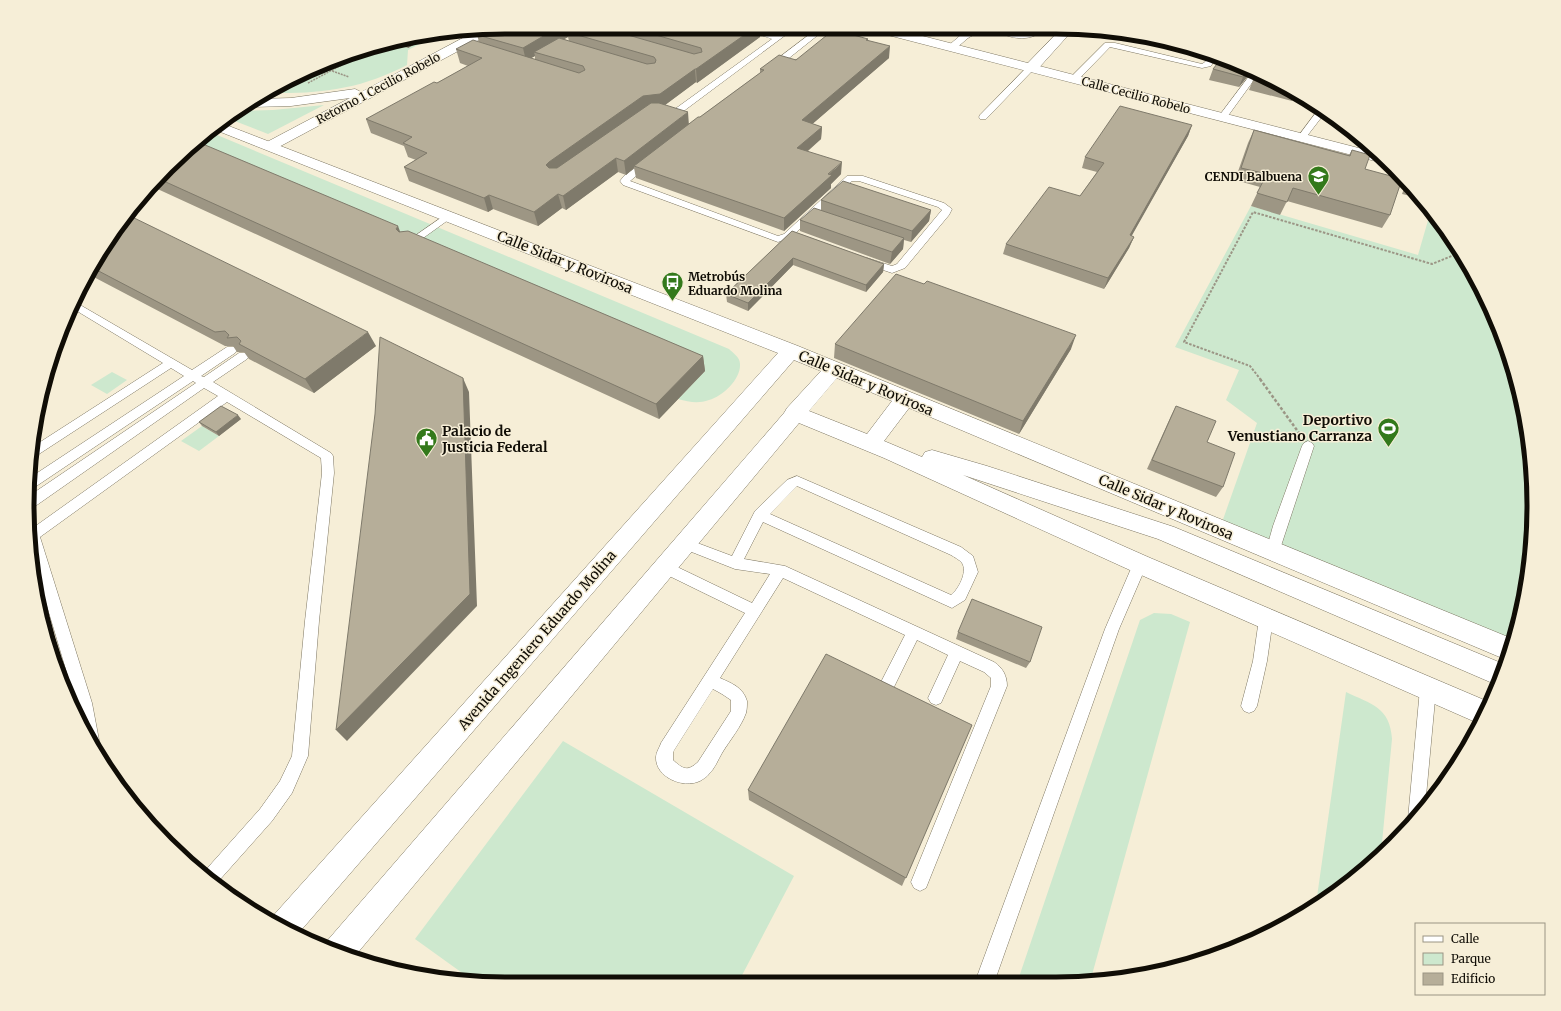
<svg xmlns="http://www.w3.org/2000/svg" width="1561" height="1011" viewBox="0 0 1561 1011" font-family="Merriweather,serif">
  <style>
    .green { fill: #cde8ce }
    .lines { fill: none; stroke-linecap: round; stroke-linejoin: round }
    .lane-casing { stroke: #7e7763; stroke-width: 1 }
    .street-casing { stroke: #7e7763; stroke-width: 1 }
    .secondary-casing { stroke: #7e7763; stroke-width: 1 }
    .path-far2 { stroke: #9b9585; stroke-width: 1.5; stroke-dasharray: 2 1; stroke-linecap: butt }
    .path-far1 { stroke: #9b9585; stroke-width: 2; stroke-dasharray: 2.5 1.5; stroke-linecap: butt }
    .path { stroke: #9b9585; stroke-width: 2.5; stroke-dasharray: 3 2; stroke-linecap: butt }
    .lane { fill: #fff; fill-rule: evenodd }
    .street { fill: #fff; fill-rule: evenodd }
    .secondary { fill: #fff; fill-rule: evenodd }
    .wall { fill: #9d9684; fill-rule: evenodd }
    .shaded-wall { fill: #7f7a6b }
    .building { fill: #b6ae99; stroke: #7f7a6b }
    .labels { text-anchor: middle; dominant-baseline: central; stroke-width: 3; stroke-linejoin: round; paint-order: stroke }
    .far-street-label { font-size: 12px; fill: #100d06; stroke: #f6eed7 }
    .far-poi-label { font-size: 12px; font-weight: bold; fill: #100d06; stroke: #f6eed7; text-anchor: end }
    .street-label { font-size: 14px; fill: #100d06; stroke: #f6eed7 }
    .poi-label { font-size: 14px; font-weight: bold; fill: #100d06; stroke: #f6eed7; text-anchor: end }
    .rim { fill: none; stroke: #100d06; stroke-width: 5 }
  </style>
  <rect width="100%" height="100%" fill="#f6eed7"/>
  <path class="green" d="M445,31l-37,19 -1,15c-46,24 -86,29 -138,28l83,-41z
    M324,105l-56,29 -41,-16 8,-7 38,-1z
    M210,132l519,217c4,4 11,8 11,15 1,15 -17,32 -31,36 -11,4 -20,2 -31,-1l27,-28 -516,-222z
    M1251,206l167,49 13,-45 54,84 33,87 15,93 -3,94 -18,77 -292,-117 37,-105 -31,-23 13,-30 -64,-23z
    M112,372l15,8 -20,14 -16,-9z
    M202,426l17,10 -20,15 -18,-10z
    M1154,613l17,1 19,8 -100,360 -73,1 123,-363z
    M1346,692c25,12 44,15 46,47l-11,114 -34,32 -31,19z
    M563,741l231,135 -55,105 -267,-1 -57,-41z"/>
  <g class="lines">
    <defs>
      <path id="lane" d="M749,31h12l15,4 6,-4h9l-110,82 -11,2 -10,-1 -1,-2 1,-2 15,-1 97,-70z
        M814,31h9l-49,39h-6v-4z
        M970,31h10l-12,7 -14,12h-6v-4l14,-12z
        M998,31c9,0 18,3 27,3 5,0 10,-3 16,-3 -10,11 -32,8 -43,0z
        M1105,43h10l87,21 3,-2 5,-7 6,2 -5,9 -9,2 -92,-21 -33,34h-6v-4z
        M1028,66h3l4,2 -49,51h-6l-1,-2 1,-2z
        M1253,71l6,2 -34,47h-6l-1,-2 1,-2z
        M1318,110l6,4 -20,26h-6l-1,-2z
        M649,158l4,3 -1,2 -22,18 148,55 6,-2 63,-58h16l81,27 8,6 -3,6 -44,53 -13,5 -29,-10 -1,-2 5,-3 25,8 5,-2 45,-54 -4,-3 -79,-26h-7l-62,57 -12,4 -155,-57 -3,-4 4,-5z
        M448,213l5,3 -2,2 -39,28h-6l-2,-2 2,-2z
        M75,302l117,68 35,-23h8l2,3 -2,3 -34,23 3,1 35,-24h8l2,3 -2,3 -34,23 118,71 2,3 1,17 -15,148 -11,135 -16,37 -20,28 -56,63 -14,-10 1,-1 57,-64 20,-28 12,-25 13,-135 17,-148 -1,-15 -94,-56 -187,135 52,166 7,37 -2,5 -3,1 -15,-28 -3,-15 -46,-154v-19l188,-134 -14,-8 -170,119 -5,1v-12l167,-113 -3,-2 -164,110 -1,-12 156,-103 -13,-8 -132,86 -7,1 2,-9 129,-83 -91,-55z
        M1308,441l4,2 2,3 -36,109 -5,2 -5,-2 -2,-4 7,-25 29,-80 2,-3z
        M797,476l164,71 12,9 5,16 -13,28 -13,8 -189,-86 -19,37 41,7 209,96c9,6 13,14 13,24l-81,202 -6,3 -6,-3 -3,-6 80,-196v-8l-7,-6 -24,-11 -19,42 -5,2 -5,-2 -3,-5 20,-43 -31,-15 -24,49 -5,2 -5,-2 -3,-5 25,-49 -122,-57 -63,100c11,5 23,9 27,23 0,4 0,8 -1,12 -5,14 -16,27 -24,40 -4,7 -7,15 -13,21 -2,3 -6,5 -9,7 -17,8 -45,-4 -44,-24 0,-5 4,-10 5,-14l84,-130 -86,-42 -2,-4 2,-4 5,-2 5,2 83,40 18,-29 -35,-5 -56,-22 -2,-4 2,-4 5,-1 48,18 23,-45 32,-31zM797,486l154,69c3,2 9,5 11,8 6,9 -4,27 -11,32l-181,-81zM713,689l9,5 9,6v11l-33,51c-11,10 -15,7 -25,-2v-8z
        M1140,558l5,2 2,4 -28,65 -125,354 -19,-1 130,-353 28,-65 2,-4z
        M1266,613l5,2 2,4 -6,42 -10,45 -3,5 -5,2 -5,-2 -3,-5 12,-45 6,-42 2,-4z
        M1428,682l5,2 3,5 -11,118 -14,18 -3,-6 12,-130 3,-5z"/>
      <path id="street" d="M476,31h16l-2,3 -215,115 -5,1 -5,-1 -2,-3 2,-3 85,-45 -59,8 -42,1 -5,-1 14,-7 33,-1 64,-9 6,3z
        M1059,31h13l-36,40h-10l-2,-3 2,-3z"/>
      <path id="secondary" d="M882,31h21l475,122 9,10 -8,-1 -495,-128z
        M221,123l577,223 715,293 -4,20 -7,-1 -593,-250 -25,33 38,16 3,-5 7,-2 55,16 187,61 332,138 -9,20 -339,-146 -195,-64 185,82 341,145 -9,22 -348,-153 -248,-113 -85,-35 -444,533 -31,-8 3,-7 457,-528 3,-5 34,-37 -27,-11 -497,575 -27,-13 2,-5 506,-564 -565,-224zM837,378l55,23 -25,33 -58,-23z"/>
    </defs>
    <use href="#lane" class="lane-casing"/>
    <use href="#street" class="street-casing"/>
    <use href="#secondary" class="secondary-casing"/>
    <path class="path-far2" d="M321,67l28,10
      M308,83l69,-37"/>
    <path class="path-far1" d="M1261,380l-11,-14 -66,-24 69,-130 179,52 27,-11"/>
    <path class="path" d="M1260,379l39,54"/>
    <use href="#lane" class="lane"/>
    <use href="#street" class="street"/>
    <use href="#secondary" class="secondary"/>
  </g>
  <path class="wall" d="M448,31h25l-10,5z
    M476,31h284v6l-63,46 -1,-1 -31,23 24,19 11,-7 60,-44v-4l108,-30v1l21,18 -77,66 10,3 -1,12 -13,12 33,23 -10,10v4l-47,43 -148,-53 -2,-10 -8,7 -8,-3 -52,38 -4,-2 -24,18 -45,-17 -5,3 -79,-31 -5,-14 12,-7 -8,-3 -4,-11 -33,-13 -5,-14 71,-36 31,-17 -8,-3 -4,-14 27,-5v-1l-4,-1zM568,37l1,4 -5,-2zM535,56v4l-4,-2z
    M1118,31l62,12 19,8z
    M436,33l-28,15 -15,-5z
    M1213,69l39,2 -13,16 -30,-7z
    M1267,76l29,19 -4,6 -43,-11 4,-10z
    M1192,125l-4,11 -57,100 3,1 -5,11 -25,41 -101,-35 3,-10 74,-48 17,-24 -15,-4 3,-11z
    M1254,130l95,25 3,-5 13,19 25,46 -8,13 -95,-27 -7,14 -29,-9 9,-19 -25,-7 13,-37z
    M167,167l233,65 303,124 2,15 -46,48 -508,-233z
    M1406,183l13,14v1l-17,-4z
    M821,200l110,10 -2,11 -18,21 -7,-2 -1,9 -13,15 -90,-33v-11l21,-10z
    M792,231l92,33 -1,8 -17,20 -73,-27 -45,46 -21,-9 -1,-8z
    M91,266l285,80 -62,47 -65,-34 -5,-7h-7l-4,-6h-8l-137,-72z
    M835,344l236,5 -52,85 -185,-76z
    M1176,406l47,81 -7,10 -69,-28 24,-53z
    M241,419l-22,17 -17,-10 -3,-4z
    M958,632l72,30 -4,6 -70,-29z
    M972,725l-70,161 -153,-86 -1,-10z"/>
  <path class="shaded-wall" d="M462,31h11l-10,5z
    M552,31h25l-10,1 1,5 -29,17 -5,-2 1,4 -9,5 -3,-13z
    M750,31h10v6l-63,46 -1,-14z
    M436,33l-28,15 -2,-8z
    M890,46l-1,12 -87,75v-13z
    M352,52h1l-48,25 -1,-1z
    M695,69l1,13 -35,26 -109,68 -6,-11 3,-3 94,-66z
    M1249,70l3,1 -13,16 4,-10z
    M688,112l1,14 -55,40v2l-8,7 -2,-14z
    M1192,125l-4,11 -62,110 4,-11z
    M822,127l-1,12 -24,21v-12z
    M616,158l2,14 -52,38 -3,-14z
    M842,162l-1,12 -10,10v4l-47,43v-13z
    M558,194l4,14 -24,18 -4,-14z
    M489,195l4,14 -5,3 -4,-14z
    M931,210l-2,11 -18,21 1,-11z
    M398,226l6,16 -8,-13z
    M1134,237l-5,11 -25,41 4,-11z
    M904,238l-1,11 -13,15 2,-12z
    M793,258v7l-45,46v-8z
    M884,264l-1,8 -17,20v-7z
    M368,332l8,14 -62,47 -9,-14z
    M1076,335l-5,14 -52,85 4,-13z
    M703,356l2,15 -46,48 -3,-15z
    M463,378l6,14 8,214 -130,135 -11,-11z
    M238,415l3,4 -22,17 -3,-4z"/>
  <path class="building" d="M484,31h68l-29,17 -42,-12 6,-4z
    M569,31h45l80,23 8,-2 -1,-4 -59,-17h108l-54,38h-1l-35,25 -17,2 -94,66 -3,3 3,3h8l94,-65h8l29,9 -64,49 -8,-3 -53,38 -5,-2 -24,18 -45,-17 -5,3 -80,-31 23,-14 -24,-10 9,-6 -46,-18 68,-37 3,1 45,-25 -26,-9 17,-9 106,33 6,-3 -2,-4 -49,-14 25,-14 88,26 8,-1 1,-3 -2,-3 -87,-25z
    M832,31h7l29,8 -2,1 24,6 -88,74 20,7 -25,21 45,14 -14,12 4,1 -48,43 -150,-52 64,-49h2l64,-47 -4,-1 19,-14 17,5z
    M1221,59l28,11 -6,7 -30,-8z
    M1258,73l9,3 17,12 -31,-8z
    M1120,106l72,19 -62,110 4,2 -26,41 -102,-34 43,-57 31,9 24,-33 -19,-6z
    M1254,130l96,26 2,-6 18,5 -5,14 37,10 -12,36 -97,-27 -6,14 -30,-9 10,-19 -26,-6z
    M198,142l200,84 -2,3 3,3 9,-1 295,125 -47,48 -499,-226 10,-11z
    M843,181l88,29 -19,21 -91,-31z
    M814,208l90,30 -12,14 -92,-32z
    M126,214l242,118 -63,47 -66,-35 2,-3 -4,-4 -10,1 2,-3 -4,-4 -10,1 -124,-65z
    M792,231l92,33 -18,21 -73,-27 -45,45 -22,-9z
    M896,274l28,10 3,-3 149,54 -53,86 -188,-77z
    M380,337l83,41 7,216 -134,136 39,-316z
    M221,406l17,9 -22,17 -17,-10z
    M1176,406l40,15 -9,21 28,11 -12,34 -71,-27z
    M972,599l70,28 -12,35 -72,-30z
    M826,654l146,71 -66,153 -158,-88z"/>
  <defs>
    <symbol id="school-pin" viewBox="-11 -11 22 30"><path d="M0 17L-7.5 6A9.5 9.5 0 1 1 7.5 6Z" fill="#33791b" stroke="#f6eed7"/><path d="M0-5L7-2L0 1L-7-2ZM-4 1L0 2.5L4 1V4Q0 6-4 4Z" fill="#fff"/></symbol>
    <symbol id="bus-pin" viewBox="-11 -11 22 30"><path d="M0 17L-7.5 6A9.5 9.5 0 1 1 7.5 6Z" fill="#33791b" stroke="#f6eed7"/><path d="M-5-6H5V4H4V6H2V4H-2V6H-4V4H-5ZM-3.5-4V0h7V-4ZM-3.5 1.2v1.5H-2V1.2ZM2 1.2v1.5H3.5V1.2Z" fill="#fff"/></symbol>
    <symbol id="stadium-pin" viewBox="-11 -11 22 30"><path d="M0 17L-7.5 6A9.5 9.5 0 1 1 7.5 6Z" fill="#33791b" stroke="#f6eed7"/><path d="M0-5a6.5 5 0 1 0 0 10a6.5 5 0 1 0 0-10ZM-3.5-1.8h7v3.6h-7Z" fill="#fff"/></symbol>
    <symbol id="civic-pin" viewBox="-11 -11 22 30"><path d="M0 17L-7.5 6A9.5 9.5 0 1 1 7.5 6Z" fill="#33791b" stroke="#f6eed7"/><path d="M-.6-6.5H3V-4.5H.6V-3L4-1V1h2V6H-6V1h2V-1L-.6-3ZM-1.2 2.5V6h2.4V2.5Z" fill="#fff"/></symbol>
  </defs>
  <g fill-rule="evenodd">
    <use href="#school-pin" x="1306" y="164" width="25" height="34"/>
    <use href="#bus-pin" x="660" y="270" width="25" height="34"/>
    <use href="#stadium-pin" x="1376" y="416" width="25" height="34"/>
    <use href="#civic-pin" x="414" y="426" width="25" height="34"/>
  </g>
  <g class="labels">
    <g class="far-street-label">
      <text transform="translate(378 88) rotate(-28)">Retorno 1 Cecilio Robelo</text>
      <text transform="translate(1136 95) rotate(15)">Calle Cecilio Robelo</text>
    </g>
    <g class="far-poi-label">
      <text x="1302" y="176">CENDI Balbuena</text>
      <text x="688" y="276" text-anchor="start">Metrobús<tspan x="688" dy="14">Eduardo Molina</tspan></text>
    </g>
    <g class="street-label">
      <text transform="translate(565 262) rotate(22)">Calle Sidar y Rovirosa</text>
      <text transform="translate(866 383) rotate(23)">Calle Sidar y Rovirosa</text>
      <text transform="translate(1166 507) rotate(23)">Calle Sidar y Rovirosa</text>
      <text transform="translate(537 640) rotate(-49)">Avenida Ingeniero Eduardo Molina</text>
    </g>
    <g class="poi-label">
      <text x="1372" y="420">Deportivo<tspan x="1372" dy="16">Venustiano Carranza</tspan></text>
      <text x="442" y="431" text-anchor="start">Palacio de<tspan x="442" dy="16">Justicia Federal</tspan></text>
    </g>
  </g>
  <path d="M0 0H1561V1011H0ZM505 34H1056A471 471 0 0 1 1527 505V506A471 471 0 0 1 1056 977H505A471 471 0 0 1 34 506V505A471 471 0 0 1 505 34Z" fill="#f6eed7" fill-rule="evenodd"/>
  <path class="rim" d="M505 34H1056A471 471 0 0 1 1527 505V506A471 471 0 0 1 1056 977H505A471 471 0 0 1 34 506V505A471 471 0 0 1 505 34Z"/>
  <rect x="1415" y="923" width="130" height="72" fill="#f6eed7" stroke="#9a9483"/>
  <rect x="1423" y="936" width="20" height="6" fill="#ffffff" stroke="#9a9483"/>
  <text x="1451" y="943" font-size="12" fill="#100d06">Calle</text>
  <rect x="1423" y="953" width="20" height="12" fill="#cde8ce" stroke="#9a9483"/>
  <text x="1451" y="963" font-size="12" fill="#100d06">Parque</text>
  <rect x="1423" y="973" width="20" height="12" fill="#b6ae99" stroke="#9a9483"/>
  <text x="1451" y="983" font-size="12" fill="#100d06">Edificio</text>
</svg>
